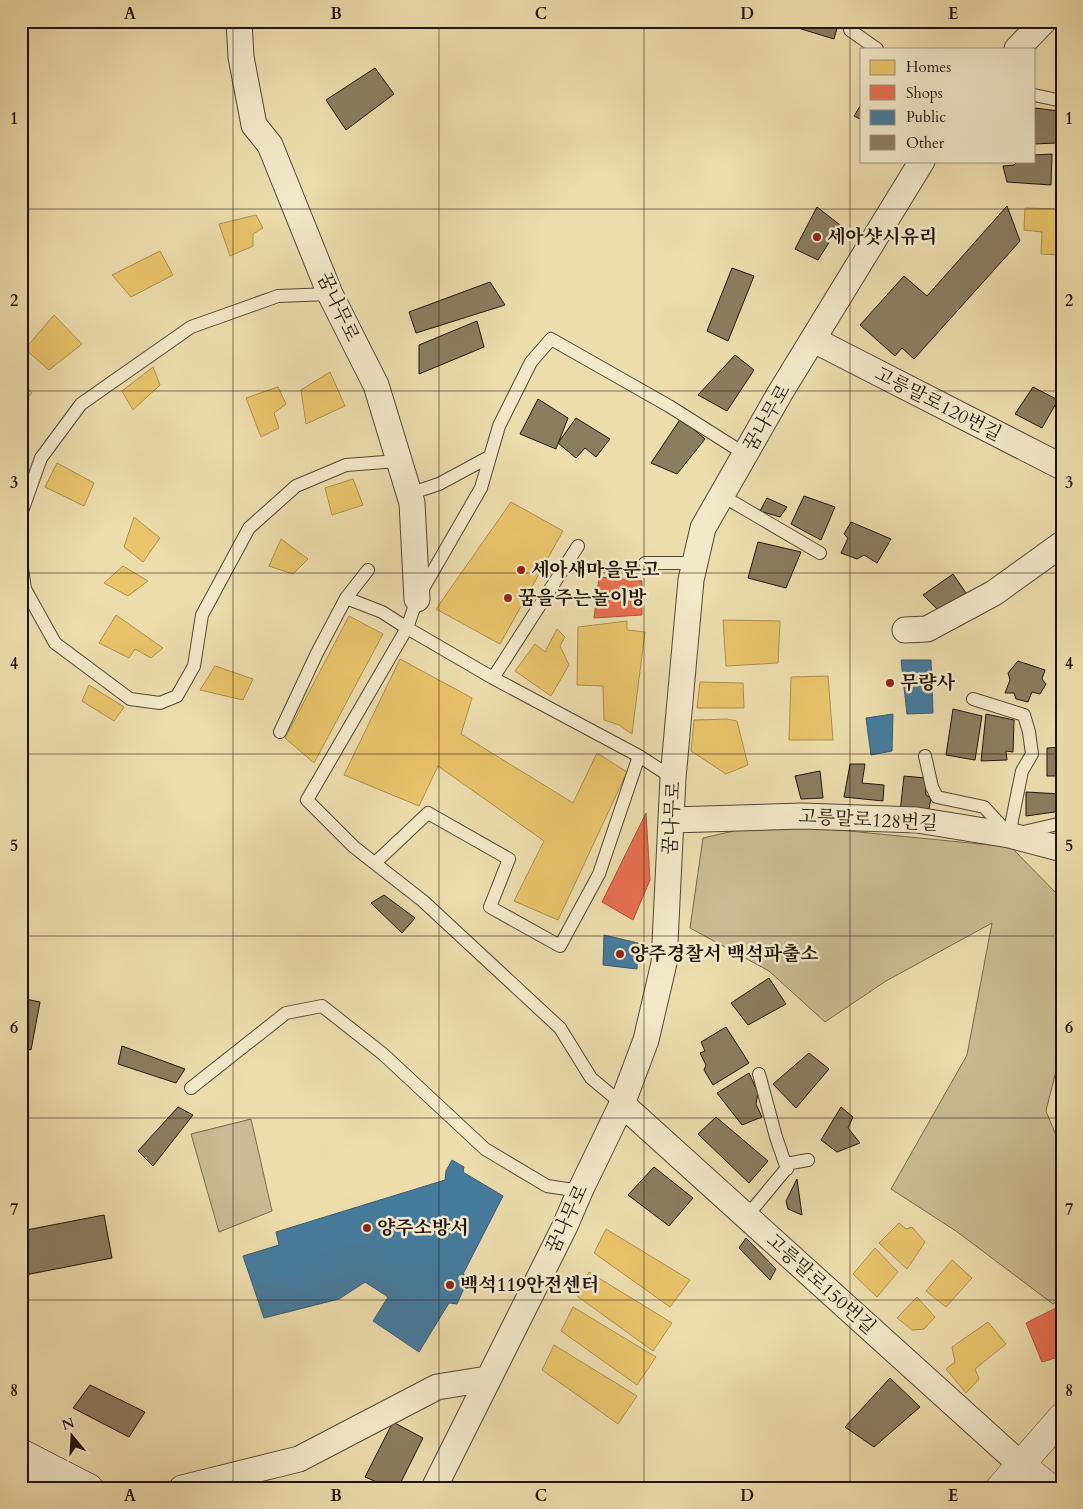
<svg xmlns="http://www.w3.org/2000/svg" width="1083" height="1509" viewBox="0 0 1083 1509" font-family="Cardo,'Noto Serif KR',serif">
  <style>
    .green { fill: #cabb92; stroke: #756850 }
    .homes { fill: #e9c46a; stroke: #ad8f4e }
    .shops { fill: #e76f51; stroke: #ab543d }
    .public { fill: #457b9d; stroke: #3a5c72 }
    .building { fill: #8b7d60; stroke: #20140d }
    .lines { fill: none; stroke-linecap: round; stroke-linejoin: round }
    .service-casing { stroke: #534635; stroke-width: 14 }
    .minor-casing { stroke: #534635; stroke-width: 27 }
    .tertiary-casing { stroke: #534635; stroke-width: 29 }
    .secondary-casing { stroke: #20140d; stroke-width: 29 }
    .service { stroke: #f3e9ca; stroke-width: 12 }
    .minor { stroke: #f3e9ca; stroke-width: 25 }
    .tertiary { stroke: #f3e9ca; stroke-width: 28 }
    .secondary { stroke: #f3e9ca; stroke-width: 28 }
    .grid { fill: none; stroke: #20140d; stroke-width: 1; stroke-opacity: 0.55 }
    .poi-dot { fill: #8f2418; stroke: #f3e9ca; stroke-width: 2 }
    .labels { text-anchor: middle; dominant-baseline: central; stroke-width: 5; stroke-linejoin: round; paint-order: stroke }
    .poi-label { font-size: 19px; font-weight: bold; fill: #20140d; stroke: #f3e9ca; text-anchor: start }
    .street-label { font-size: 19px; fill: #20140d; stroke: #f3e9ca }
    .neatline { fill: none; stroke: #20140d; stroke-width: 2 }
    .grid-label { font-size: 16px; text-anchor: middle; font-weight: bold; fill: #20140d }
  </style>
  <rect width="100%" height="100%" fill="#edddad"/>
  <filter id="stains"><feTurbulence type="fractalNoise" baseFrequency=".004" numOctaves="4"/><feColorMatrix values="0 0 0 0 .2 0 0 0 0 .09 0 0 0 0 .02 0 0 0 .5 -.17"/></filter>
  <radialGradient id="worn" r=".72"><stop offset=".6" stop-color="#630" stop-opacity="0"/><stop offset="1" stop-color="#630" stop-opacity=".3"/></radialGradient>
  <path class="green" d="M768,823l243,24 51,52v148l-16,64 16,39v148l-9,6 -97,-73 -65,-42 76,-134 25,-132 -106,58 -61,41 -56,-51 -79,-43 13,-90z
    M251,1119l21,92 -53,21 -28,-98z"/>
  <path class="homes" d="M1025,208l37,1v46l-21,-1 1,-22 -18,-2z
    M256,215l7,13 -10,6v12l-23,10 -11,-32z
    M160,251l13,24 -42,22 -19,-22z
    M54,315l28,29 -33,26 -24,-21z
    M153,367l7,18 -27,25 -11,-19z
    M330,372l15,34 -39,18 -5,-34z
    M21,381l11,12 -11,12z
    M278,387l8,17 -12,9 5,15 -18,9 -15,-39z
    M57,463l37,20 -10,23 -39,-19z
    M353,479l10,26 -31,10 -7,-27z
    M511,502l52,29 -63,113 -64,-35z
    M134,517l26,21 -17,24 -19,-15z
    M281,539l27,20 -15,15 -24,-8z
    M123,566l25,15 -20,15 -24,-13z
    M116,615l47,33 -12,10 -16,-9 -6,9 -30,-15z
    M349,616l34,18 -69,129 -29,-25z
    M723,620l57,1 -2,42 -52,3z
    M627,621v9l18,2 -13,102 -13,-9 -15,-5 -1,-34 -26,-1 1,-58z
    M557,629l8,8 -5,9 9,19 -18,31 -36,-25 20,-27 10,8z
    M400,659l72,39 -11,36 112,69 24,-50 30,19 -69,148 -44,-19 30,-60 -106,-75 -19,40 -75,-31z
    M215,666l38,13 -10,21 -43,-10z
    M828,676l5,64h-44l2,-63z
    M700,682l43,1 1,25h-47z
    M89,685l35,22 -10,14 -32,-20z
    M727,719l10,2 11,44 -22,9 -35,-23 3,-31z
    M899,1223l7,6 6,-2 13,15 -18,27 -28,-26z
    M606,1229l84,51 -20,27 -76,-54z
    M875,1248l23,24 -21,25 -24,-23z
    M952,1260l20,18 -26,29 -20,-16z
    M589,1272l83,51 -19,28 -76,-55z
    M917,1297l18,20 -11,12 -12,1 -15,-12z
    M573,1307l83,50 -19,28 -76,-54z
    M988,1322l18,22 -31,25 4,10 -13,14 -20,-24 9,-7 -3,-15z
    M554,1345l83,51 -19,28 -76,-54z"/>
  <path class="shops" d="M599,577l43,4v34l-48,3z
    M646,813l4,67 -17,40 -31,-18z
    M1058,1307l4,9v40l-20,6 -16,-39z"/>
  <path class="public" d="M901,660h30l2,53 -26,1z
    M893,714l-1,37 -21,4 -5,-37z
    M604,935l34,8 -1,26 -34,-4z
    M452,1160l12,7 -1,5 40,24 -40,78 6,3 -12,27 -8,-1 -30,49 -46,-31 15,-24 -23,-15 -26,17 -75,19 -21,-62 36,-11 -3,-13 169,-52 1,-9z"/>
  <path class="building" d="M800,21h39l-5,18 -36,-11z
    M375,68l19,26 -48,36 -20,-30z
    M862,103v17l-8,-4z
    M1035,108l24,3 -3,32 -22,1z
    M1052,154l-1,31 -44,-3 -4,-16 11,-1 4,-4h16v-6z
    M1007,206l13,35 -106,118 -12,-11 -7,8 -35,-31 44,-49 23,20z
    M817,207l23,18 -22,35 -23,-11z
    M732,268l22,8 -26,65 -21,-10z
    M490,282l15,23 -89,28 -7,-21z
    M477,321l7,26 -65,27v-29z
    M735,355l19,15 -27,41 -29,-16z
    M1033,387l25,13 -16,28 -27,-14z
    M538,399l30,19 -12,31 -36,-15z
    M576,418l34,21 -14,18 -11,-9 -9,10 -18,-15z
    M681,418l24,21 -28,35 -26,-11z
    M804,496l31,11 -14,33 -30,-16z
    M767,498l20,9 -7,10 -20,-6z
    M851,522l40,17 -14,24 -13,-8 -7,4 -16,-6 7,-15 -4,-4z
    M758,542l43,10 -15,36 -38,-10z
    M953,574l13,19 -27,18 -16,-16z
    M1018,661l27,9 -3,9 4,5 -6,10 -8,-2 -4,10 -12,-3 -2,-6h-9l5,-13 -2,-7z
    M953,709l29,7 -7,44 -29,-5z
    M986,714l28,6 -1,32 -7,-1 1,9 -26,1z
    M1062,747v29h-15v-28z
    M850,764h15l-3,19 22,2 -1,16 -39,-4z
    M820,771l3,27 -22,1 -6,-23z
    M904,776l21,2 1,17 5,3 -3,17 -28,-3z
    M1026,792l36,2v17l-36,5z
    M384,895l31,23 -13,15 -31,-30z
    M769,978l17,26 -38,21 -17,-22z
    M21,998l19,4 -9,48 -10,-3z
    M726,1027l23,36 -36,22 -9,-15 2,-5 -6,-12 5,-2 -4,-9z
    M122,1046l63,23 -9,14 -58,-19z
    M809,1053l20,16 -33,39 -23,-24z
    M749,1073l9,20 -2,11 6,13 -20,8 -25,-32z
    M178,1107l15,8 -40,51 -15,-15z
    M841,1107l12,10 -5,11 12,15 -23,9 -16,-12z
    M716,1117l52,44 -19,22 -51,-49z
    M654,1167l39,31 -24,28 -41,-31z
    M797,1179l5,36 -14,-6 -2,-8z
    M104,1215l8,43 -87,17 -4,-16v-28z
    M746,1238l30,31 -6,11 -31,-32z
    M890,1378l30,29 -46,40 -29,-20z
    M90,1385l55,27 -16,25 -56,-29z
    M393,1422l30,16 -25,50h-7l-26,-11z"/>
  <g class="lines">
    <defs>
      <path id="service" d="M850,30l27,19
        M1034,95l28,6
        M409,494l30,-10 50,-27
        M721,495l99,58
        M21,514l20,-56 40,-54 110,-77 87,-31 52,-2
        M21,562l4,27 30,54 75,56 30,4 17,-7 17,-30 8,-51 47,-87 47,-42 50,-21 52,-4
        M645,563h50
        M346,598l36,14 25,16 86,50 146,78 34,22
        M493,678l85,-132
        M973,699l51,16 5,17 3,22 -10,17 -13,64
        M280,732l37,-79 29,-55 22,-28
        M925,756l7,31 5,10 47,10 24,26
        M1019,833l43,-10
        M375,863l53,-50 81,46 -19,48 70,39 39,-72 40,-118
        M759,1074l17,63 11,32
        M191,1088l95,-75 36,-7 61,48 102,95 62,37 33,5
        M622,1104l-31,-26 -31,-50 -137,-127 -69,-54 -47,-47 100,-172 10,-29 64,-111 18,-62 32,-64 20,-23 118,67 76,48
        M747,1216l44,-53 17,-3"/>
      <path id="minor" d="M239,21l2,36 13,68 16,20 60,149 46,91 36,118 5,96
        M1017,49l27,-28
        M814,340l248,127
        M905,630l22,-1 67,-36 68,-49
        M672,820l130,-4 115,4 92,15 53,14
        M622,1104l398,360
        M182,1488l117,-29 138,-72 50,-8
        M434,1488l131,-262 15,-35 42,-87 24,-64 18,-77 9,-185 18,-198 12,-52 77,-135 142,-232"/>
      <path id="tertiary" d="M1020,1464l30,24
        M1000,1488l62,-71"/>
      <path id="secondary" d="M21,1453l68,35
        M21,1476l21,12"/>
    </defs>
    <use href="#service" class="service-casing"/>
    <use href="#minor" class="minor-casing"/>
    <use href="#tertiary" class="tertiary-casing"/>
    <use href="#secondary" class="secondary-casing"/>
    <use href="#service" class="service"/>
    <use href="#minor" class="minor"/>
    <use href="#tertiary" class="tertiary"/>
    <use href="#secondary" class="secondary"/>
  </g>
  <path class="grid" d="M233,21v1467M439,21v1467M644,21v1467M850,21v1467M21,209h1041M21,391h1041M21,573h1041M21,754h1041M21,936h1041M21,1118h1041M21,1300h1041"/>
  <g class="poi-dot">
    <circle cx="817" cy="237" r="5"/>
    <circle cx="521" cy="570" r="5"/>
    <circle cx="508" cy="598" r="5"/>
    <circle cx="890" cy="683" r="5"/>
    <circle cx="620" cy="954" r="5"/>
    <circle cx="367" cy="1228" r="5"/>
    <circle cx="450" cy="1285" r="5"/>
  </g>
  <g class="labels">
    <g class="poi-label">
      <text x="827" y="237">세아샷시유리</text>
      <text x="531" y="570">세아새마을문고</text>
      <text x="518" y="598">꿈을주는놀이방</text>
      <text x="900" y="683">무량사</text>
      <text x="630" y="954">양주경찰서 백석파출소</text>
      <text x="377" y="1228">양주소방서</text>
      <text x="460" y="1285">백석119안전센터</text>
    </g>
    <g class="street-label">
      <text transform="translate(338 307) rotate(65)">꿈나무로</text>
      <text transform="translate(938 404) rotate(27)">고릉말로120번길</text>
      <text transform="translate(767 418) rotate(-60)">꿈나무로</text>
      <text transform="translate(672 818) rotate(-87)">꿈나무로</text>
      <text transform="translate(868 820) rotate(3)">고릉말로128번길</text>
      <text transform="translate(567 1219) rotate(-65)">꿈나무로</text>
      <text transform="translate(821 1284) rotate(42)">고릉말로150번길</text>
    </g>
  </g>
  <rect width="1083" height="1509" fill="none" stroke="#edddad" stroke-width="55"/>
  <rect x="860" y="48" width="175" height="115" fill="#f3e9ca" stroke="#9f947e"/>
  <rect x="870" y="60" width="25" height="15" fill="#e9c46a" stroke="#9f947e"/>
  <text x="906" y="72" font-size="15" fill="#20140d">Homes</text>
  <rect x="870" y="85" width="25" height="15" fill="#e76f51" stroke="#9f947e"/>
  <text x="906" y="98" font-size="15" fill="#20140d">Shops</text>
  <rect x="870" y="110" width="25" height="15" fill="#457b9d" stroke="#9f947e"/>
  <text x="906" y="122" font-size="15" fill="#20140d">Public</text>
  <rect x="870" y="135" width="25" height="15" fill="#8b7d60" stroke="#9f947e"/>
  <text x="906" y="148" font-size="15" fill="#20140d">Other</text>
  <g transform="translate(72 1436) rotate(342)" stroke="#f3e9ca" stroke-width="4" paint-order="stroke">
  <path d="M0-4L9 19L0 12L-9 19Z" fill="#20140d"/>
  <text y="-8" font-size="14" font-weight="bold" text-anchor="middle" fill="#20140d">N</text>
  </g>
  <rect x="28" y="28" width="1028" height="1454" class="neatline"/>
  <g class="grid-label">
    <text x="130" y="19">A</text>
    <text x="336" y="19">B</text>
    <text x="541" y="19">C</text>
    <text x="747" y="19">D</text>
    <text x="953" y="19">E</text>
    <text x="14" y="124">1</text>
    <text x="1069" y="124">1</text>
    <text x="14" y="306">2</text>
    <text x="1069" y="306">2</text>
    <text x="14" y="488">3</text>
    <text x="1069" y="488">3</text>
    <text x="14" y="669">4</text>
    <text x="1069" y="669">4</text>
    <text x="14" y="851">5</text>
    <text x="1069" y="851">5</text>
    <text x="14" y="1033">6</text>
    <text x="1069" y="1033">6</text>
    <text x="14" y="1215">7</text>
    <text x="1069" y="1215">7</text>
    <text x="14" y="1396">8</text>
    <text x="1069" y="1396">8</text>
    <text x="130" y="1501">A</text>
    <text x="336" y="1501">B</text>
    <text x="541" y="1501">C</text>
    <text x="747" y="1501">D</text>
    <text x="953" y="1501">E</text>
  </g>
  <rect width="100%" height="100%" filter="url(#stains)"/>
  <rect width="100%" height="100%" fill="url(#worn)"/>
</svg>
